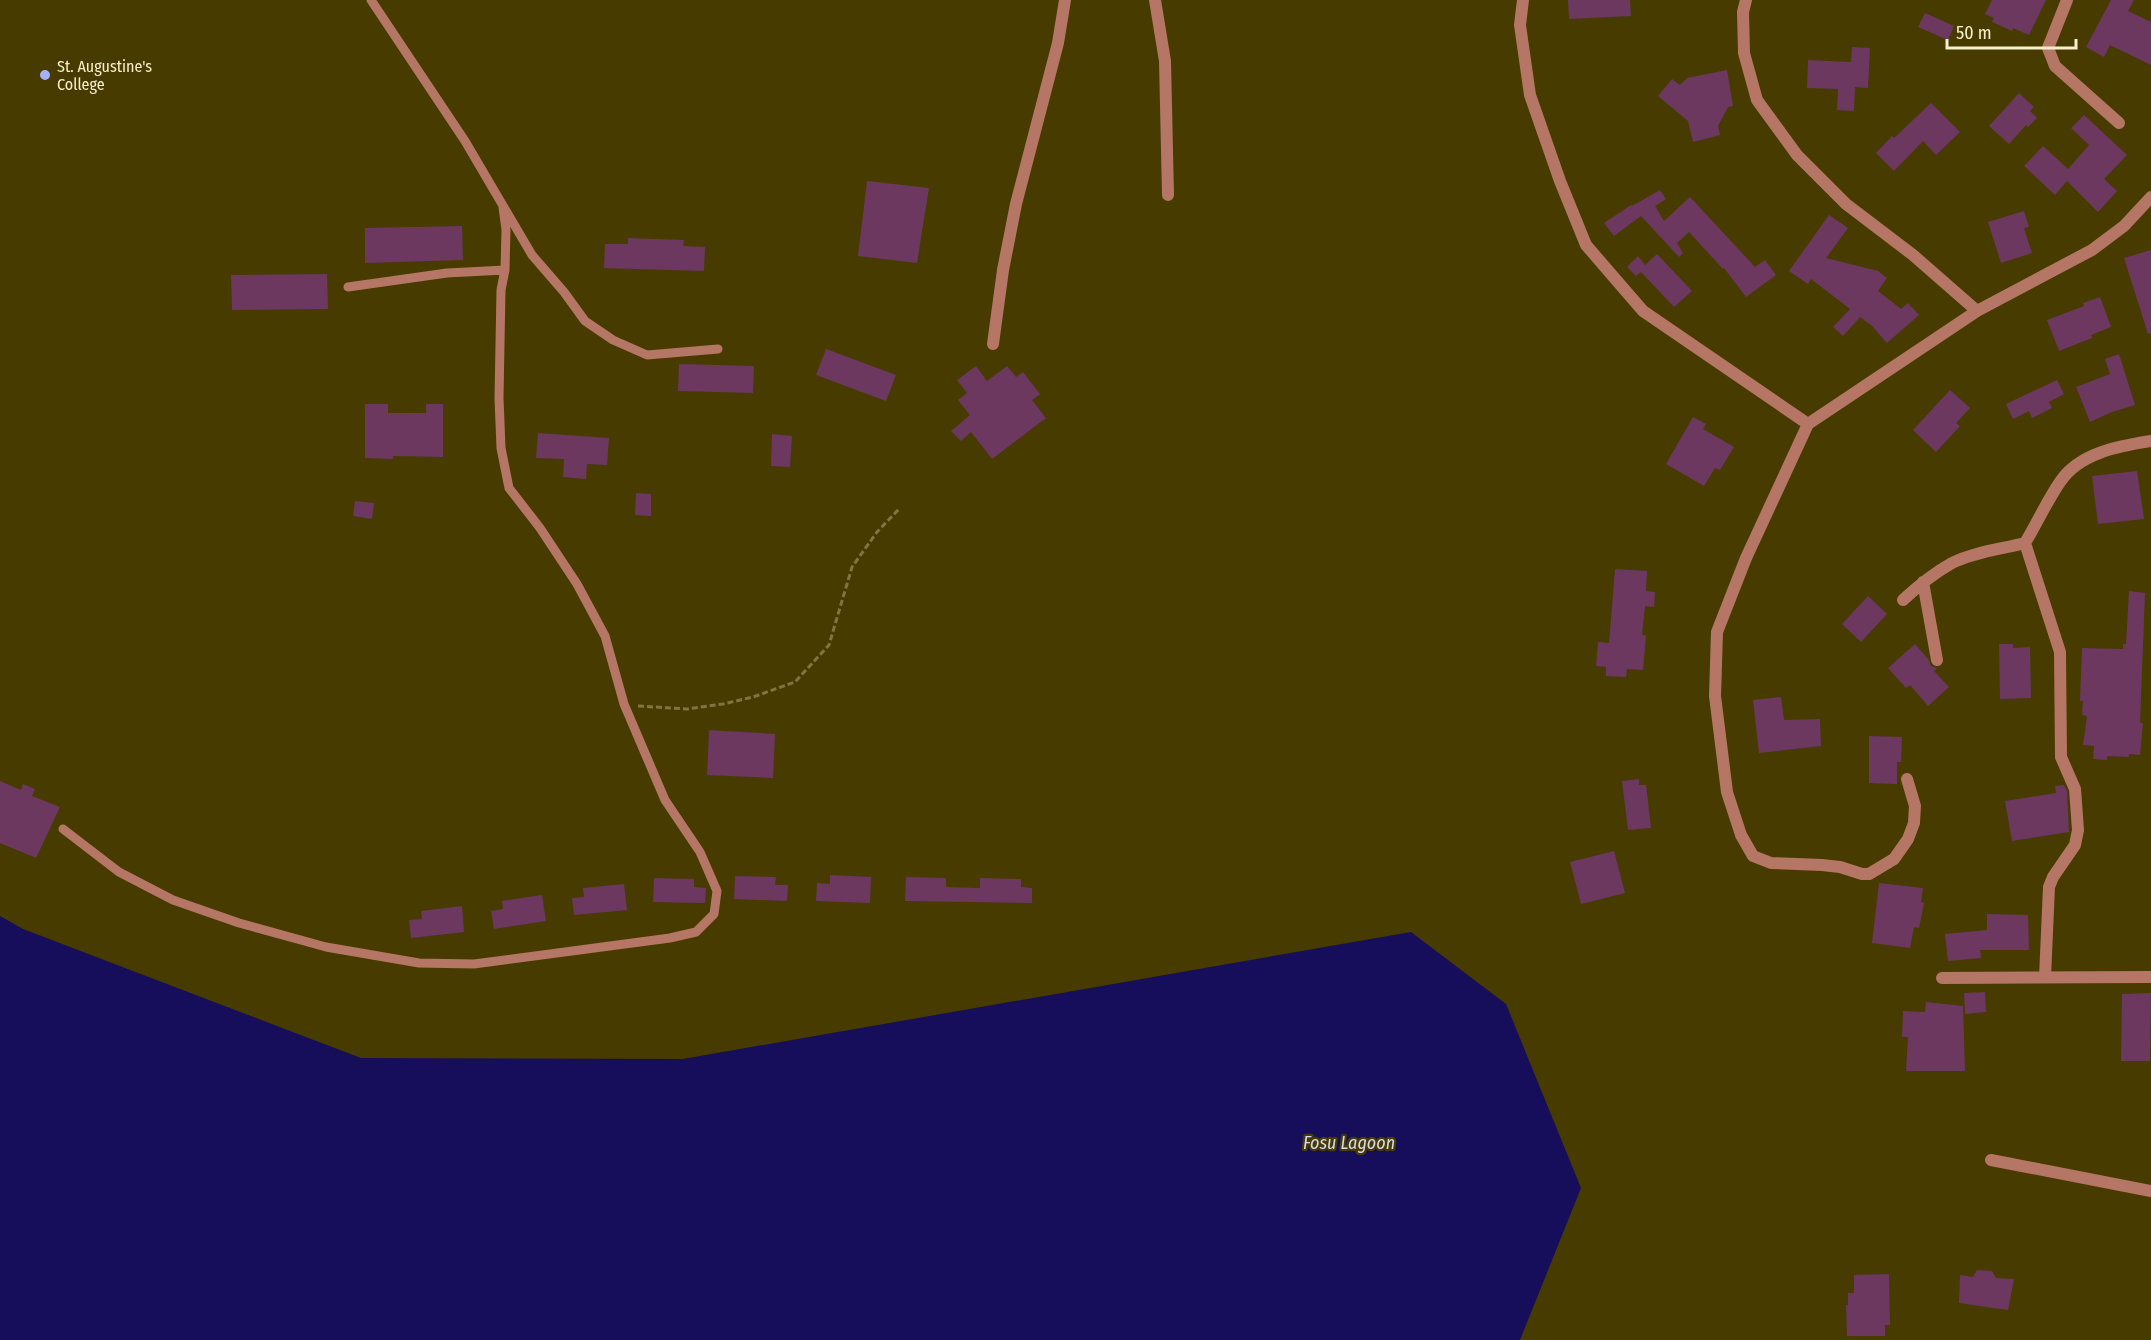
<svg xmlns="http://www.w3.org/2000/svg" width="2151" height="1340" viewBox="0 0 2151 1340" font-family="'Fira Sans Condensed',sans-serif">
  <style>
    .water { fill: #160e5a }
    .building { fill: #6c3860 }
    .lines { fill: none; stroke-linecap: round; stroke-linejoin: round }
    .path { stroke: #807542; stroke-width: 3; stroke-dasharray: 6 3; stroke-linecap: butt }
    .lane { stroke: #b57665; stroke-width: 9 }
    .street { stroke: #b57665; stroke-width: 12 }
    .poi-dot { fill: #a5b1fc; stroke: #473b00; stroke-width: 2 }
    .labels { text-anchor: middle; dominant-baseline: central; stroke-width: 4.5; stroke-linejoin: round; paint-order: stroke }
    .poi-label { font-size: 16px; fill: #f7efcc; stroke: #473b00; text-anchor: start }
    .water-label { font-size: 18px; font-style: italic; fill: #d7dbf2; stroke: #473b00 }
  </style>
  <rect width="100%" height="100%" fill="#473b00"/>
  <path class="water" d="M0,916l23,13 338,129 322,1 728,-127 95,72 75,184 -61,152h-1520z"/>
  <path class="building" d="M1568,0h62l1,16 -62,3z
    M1992,0h54l-17,35 -16,-7 -1,3 -20,-9 2,-4 -9,-4z
    M2111,0h23l-6,11 23,11v43l-41,-20 -6,12 -18,-10z
    M1925,13l29,13 -6,14 -30,-13z
    M1852,47l18,1 -2,40 -13,-1 -1,24 -17,-1 1,-21 -31,-1 1,-28 43,2z
    M1727,70l6,36 -5,1 -10,19 2,9 -27,7 -5,-21 -30,-25 14,-17 8,6 7,-7z
    M2019,93l15,14 -4,4 7,7 -9,9 -2,-2 -17,19 -20,-18z
    M1931,103l29,29 -24,23 -13,-14 -29,30 -18,-18 16,-17 2,2z
    M2084,115l43,40 -23,24 13,12 -19,21 -31,-31 -12,14 -31,-29 19,-20 25,23 21,-24 -18,-17z
    M867,181l62,7 -12,75 -59,-7z
    M1660,190l6,9 -11,7 9,15 26,-24 65,70 10,-7 11,15 -30,22 -22,-29 -1,1 -34,-37 -12,11 6,10 -4,4 -38,-41 -27,20 -10,-13 27,-18 1,1z
    M2024,211l5,16 -5,1 8,25 -31,10 -13,-41z
    M1829,215l19,13 -22,30 52,13 9,7 -9,13 23,18 7,-6 11,12 -32,28 -15,-17 -12,-9 -17,19 -10,-9 17,-18 -39,-30 -3,5 -19,-13z
    M462,226l1,34 -98,3v-35z
    M628,238l56,2 -1,6 22,1 -1,24 -100,-3 1,-24h23z
    M2151,250v83l-3,1 -24,-76z
    M1657,254l35,37 -18,16 -33,-35 -5,4 -9,-9 11,-11 7,9z
    M327,274l1,35 -96,1 -1,-35z
    M2100,297l11,30 -20,8 1,3 -33,13 -12,-31 37,-14 -1,-3z
    M826,349l70,26 -10,26 -70,-26z
    M2119,354l16,51 -23,7 -22,10 -14,-35 34,-13 -5,-15z
    M679,364l75,2 -1,27 -75,-2z
    M976,366l11,15 20,-15 9,11 7,-5 17,22 -8,6 14,18 -54,41 -21,-27 -10,9 -10,-10 19,-16 -12,-15 9,-7 -10,-13z
    M2057,380l7,14 -15,8 3,6 -20,10 -3,-7 -16,8 -7,-15z
    M1950,390l20,18 -14,15 4,3 -24,26 -23,-22z
    M365,404h23v9h38v-9h17v53l-50,-1v3l-28,-1z
    M1693,417l13,7 -3,5 31,18 -14,23 -5,-2 -11,18 -38,-22z
    M538,433l71,5 -2,27 -20,-1 -1,15 -23,-2 1,-18 -28,-1z
    M772,434l20,2 -2,31 -19,-1z
    M2137,471l7,48 -46,5 -6,-48z
    M636,493l15,1v22l-16,-1z
    M355,501l19,2 -2,16 -19,-3z
    M1615,569l32,2 -1,20 9,1 -1,15 -9,-1 -3,29h4l-3,35 -16,-1 -1,8 -20,-1v-9l-10,-1 2,-24 11,1z
    M2129,591l16,2 -5,130h3l-3,32 -11,-1v3l-22,-1v4l-14,-1 1,-13 -11,-1 4,-29 -5,-1 1,-14h-3l2,-53 41,1v-5h3z
    M1868,596l19,18 -26,28 -19,-18z
    M1915,644l13,15 3,7 6,2 -3,3 15,16 -21,19 -18,-21 -4,3 -18,-20z
    M1999,644h14v4l17,-1 1,51 -31,1z
    M1781,697l3,23 36,-1 1,27 -62,7 -6,-53z
    M709,730l66,4 -2,44 -66,-3z
    M1869,736l33,1 -1,25h-4v22l-28,-1z
    M1639,779v6h7l5,43 -23,2 -6,-49z
    M0,781l21,9 2,-6 12,5 -3,7 28,11 -24,51 -36,-15z
    M2064,785l3,6 2,41 -57,9 -7,-40 51,-8 -1,-7z
    M1614,851l11,42 -44,11 -11,-42z
    M830,875l41,2 -1,26 -54,-2 1,-18 13,1z
    M735,876l41,1 -1,8h13l-1,16 -53,-2z
    M906,877l40,1v9l34,1v-10l41,1v8l11,1v15l-127,-2z
    M654,878l40,1v8l12,1 -1,15 -52,-1z
    M1879,883l44,5 -2,14 3,1 -5,25 -5,-1 -4,21 -38,-5z
    M624,884l3,26 -53,5 -2,-17 12,-1 -1,-9z
    M542,895l4,26 -52,8 -3,-18 12,-2 -1,-8z
    M462,906l2,26 -53,6 -2,-18 13,-1 -1,-8z
    M1987,914l41,1 1,35h-49l1,8 -33,3 -3,-27 42,-4z
    M1985,992l1,20 -21,2 -1,-21z
    M2151,993l-1,68h-29l1,-67z
    M1926,1002l37,4 2,65h-59l2,-34h-6l1,-26 22,1z
    M1977,1270l15,1 4,7 18,1 -6,31 -49,-7 1,-28 13,2z
    M1889,1274l1,51h-5v11h-38l-1,-31h2v-12h6v-18z"/>
  <g class="lines">
    <path class="path" d="M638,706l49,3 36,-5 30,-7 42,-15 34,-37 23,-78 25,-35 22,-23"/>
    <path class="lane" d="M371,0l94,141 67,114 32,37 21,29 28,19 34,15 71,-6
      M348,287l99,-14 58,-3
      M63,829l56,43 54,28 66,23 87,24 93,16 55,1 196,-26 26,-6 18,-18 3,-23 -17,-39 -35,-52 -41,-96 -19,-68 -28,-52 -37,-56 -31,-40 -8,-40 -2,-50 2,-108 4,-20 1,-40 -3,-23"/>
    <path class="street" d="M1155,0l10,61 3,134
      M1523,0l-3,25 10,70 30,86 26,64 57,66 165,113
      M1746,0l-3,12 1,41 13,47 40,55 49,49 67,51 64,56
      M2067,0l-19,48 7,18 64,57
      M993,344l10,-74 13,-66 42,-161 7,-43
      M2025,543l35,109 1,105 14,32 3,41 -3,15 -22,32 -4,10 -4,90
      M1923,582l14,78
      M1903,600c15,-14 31,-27 49,-37 22,-11 50,-14 73,-20 12,-20 22,-42 35,-61 19,-29 59,-36 91,-41
      M1907,779l8,27 -1,17 -6,16 -14,20 -25,15h-7l-22,-7 -18,-2 -51,-2 -18,-7 -12,-21 -14,-43 -12,-96 2,-64 29,-74 62,-134 169,-113 115,-61 32,-24 27,-29
      M1942,978l209,-1
      M1991,1160l160,31"/>
  </g>
  <circle class="poi-dot" cx="45" cy="75" r="6"/>
  <g class="labels">
    <g class="poi-label">
      <text x="57" y="66">St. Augustine's<tspan x="57" dy="18">College</tspan></text>
    </g>
    <g class="water-label">
      <text x="1349" y="1143">Fosu Lagoon</text>
    </g>
  </g>
  <path d="M1947 39v9h129v-9" fill="none" stroke="#f7efcc" stroke-width="3"/>
  <text x="1956" y="39" font-size="18" fill="#f7efcc" stroke="#473b00" stroke-width="4.5" paint-order="stroke">50 m</text>
</svg>
